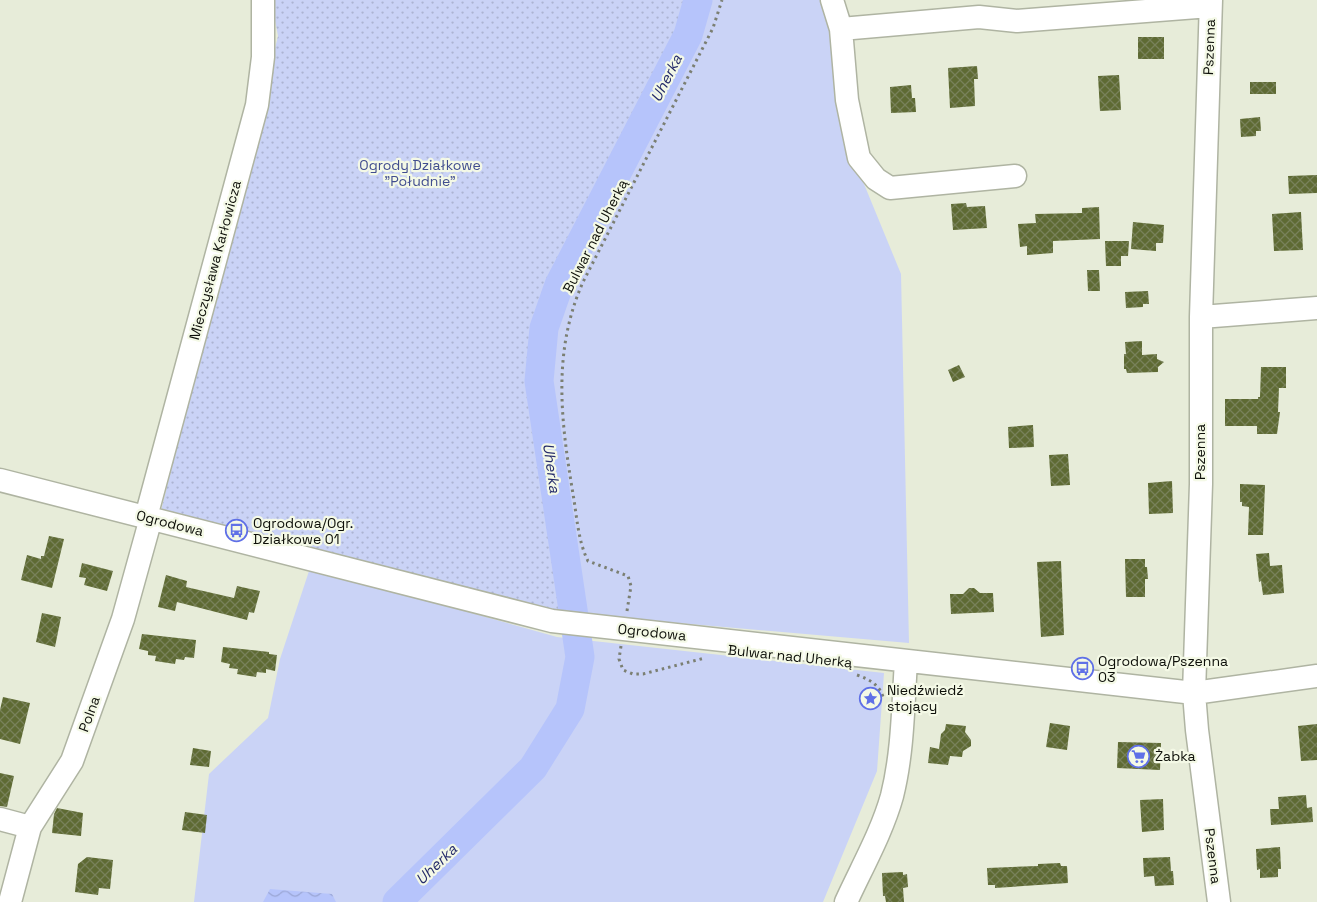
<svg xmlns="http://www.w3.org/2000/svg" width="1317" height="902" viewBox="0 0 1317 902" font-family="'Space Grotesk',sans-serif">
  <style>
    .green { fill: #cad3f6 }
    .garden { fill: url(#garden-dots) }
    .water { fill: url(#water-waves) }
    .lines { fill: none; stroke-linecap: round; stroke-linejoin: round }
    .river { stroke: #b6c4fb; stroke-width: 29 }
    .building { fill: url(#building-cross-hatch) }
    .minor-casing { stroke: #afb4a2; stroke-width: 25 }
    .path { stroke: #7b7f72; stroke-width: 3; stroke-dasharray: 2.5 4; stroke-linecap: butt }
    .minor { stroke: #fff; stroke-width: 22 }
    .labels { text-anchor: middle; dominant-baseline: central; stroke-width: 4.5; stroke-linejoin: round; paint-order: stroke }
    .street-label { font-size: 14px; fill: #0d0f09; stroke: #f4f9e6 }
    .park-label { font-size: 14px; fill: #414d8f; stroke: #f4f9e6 }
    .poi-label { font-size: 14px; fill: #0d0f09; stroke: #f4f9e6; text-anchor: start }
    .water-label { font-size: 15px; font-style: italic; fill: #242b6a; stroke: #f4f9e6 }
  </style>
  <defs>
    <pattern id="garden-dots" width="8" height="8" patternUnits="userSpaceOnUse" patternTransform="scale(1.25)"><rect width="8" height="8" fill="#cad3f6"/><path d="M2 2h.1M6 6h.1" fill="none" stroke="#acb4d2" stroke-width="1.8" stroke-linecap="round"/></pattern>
    <pattern id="water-waves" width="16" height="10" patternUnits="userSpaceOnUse" patternTransform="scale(1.25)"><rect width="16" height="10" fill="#b6c4fb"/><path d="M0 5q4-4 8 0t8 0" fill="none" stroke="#9ba7d6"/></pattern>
    <pattern id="building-cross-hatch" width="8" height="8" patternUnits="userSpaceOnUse" patternTransform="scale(1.25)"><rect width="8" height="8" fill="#5e6a33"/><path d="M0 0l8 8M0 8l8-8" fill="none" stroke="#78815a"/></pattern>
  </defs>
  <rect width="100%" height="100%" fill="#e7ecd9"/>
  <path class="green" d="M690,0h135l23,145 53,129 8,369 -345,-30 -34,-273z
    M310,568l247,69 327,36 -7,98 -54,131h-629l15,-128 59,-56 12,-59z"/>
  <path class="garden" d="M271,0h419l-160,340 34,273 -403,-102 117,-475z"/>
  <path class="water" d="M270,889l62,5 4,8h-73z"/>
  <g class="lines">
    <path class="river" d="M397,902l136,-134 37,-59 10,-52 -41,-276 5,-53 15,-43 129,-250 10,-35"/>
  </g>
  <path class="building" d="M1138,37h26v22h-26z
    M977,66l1,13h-4l1,27 -25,2 -2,-40z
    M1119,75l2,35 -21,1 -2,-35z
    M1250,82h26v12h-26z
    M911,85l1,13h3l1,14 -25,1 -1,-26z
    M1260,117l1,14h-5v5l-15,1 -1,-18z
    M1317,175v18l-28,1 -1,-18z
    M966,203l1,4 18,-1 2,22 -34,2 -2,-26z
    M1099,207l1,32 -47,2v12l-26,2v-9l-7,1 -2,-23 18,-1 -1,-9 47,-1v-5z
    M1301,212l2,38 -29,1 -2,-37z
    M1133,222l31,3 -1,18h-7v8l-25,-2z
    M1105,241h24l-1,15h-7v10h-15z
    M1087,270h12l1,21h-12z
    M1148,291l1,13h-6v3l-17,1 -1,-16z
    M1142,341v14l15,-1v5l7,3 -6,5v5l-31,1 -1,-4h-2v-15h2l-1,-12z
    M959,365l6,12 -12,5 -5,-12z
    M1261,367h25v21h-7l-1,24h2l-3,22h-20v-8h-32v-27h33v-2h2z
    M1033,425l1,22 -25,1 -1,-21z
    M1068,454l2,31 -19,1 -2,-31z
    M1172,481l1,32 -24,1 -1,-31z
    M1240,484l25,1 -2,50h-15l1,-28 -7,-1v-4h-2z
    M49,536l15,3 -12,49 -31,-8 6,-25 14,4v-3h3z
    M1269,553l1,13 12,-1 2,28 -21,2 -2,-14 -2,1 -3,-28z
    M1125,559h20v8h2l1,12h-3v18h-19z
    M1061,561l3,74 -23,2 -4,-75z
    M82,563l31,8 -6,20 -23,-6 2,-7 -7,-1z
    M166,575l21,6 -1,6 48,11 3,-12 23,5 -6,22 -5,-1 -2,8 -70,-18 -2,9 -17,-4z
    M969,588h5l6,5h13l1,19 -43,2 -1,-20h13z
    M42,613l19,4 -6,30 -19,-5z
    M142,634l54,6 -2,18 -9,-1 -1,3 -8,-1 -1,5 -20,-3 1,-5 -8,-1v-4l-9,-2z
    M223,647l46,5v2l8,1 -2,16 -9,-2v4l-9,-1 -1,5 -19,-3 1,-5 -9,-1 1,-4 -9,-2z
    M3,697l27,6 -10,41 -20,-5v-29z
    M1050,723l20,3 -3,24 -21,-3z
    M946,724l20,2 -1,6 6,8v6l-8,5 -1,6 -12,-1 -2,9 -20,-2 2,-16 9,2 2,-15 4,-4z
    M1317,724v36l-16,1 -3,-35z
    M1118,742l43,1 -1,27 -43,-2z
    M193,748l18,3 -2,16 -19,-2z
    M0,773l14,3 -7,31 -7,-1z
    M1306,795l1,13 5,-1 1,15 -42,3 -1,-16h9l-1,-12z
    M1163,799l1,31 -22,2 -2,-32z
    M57,808l26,5 -2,23 -29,-3 2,-19z
    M185,812l22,3 -2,18 -23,-3z
    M1280,847l1,22h-3v8l-18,1v-9l-3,1 -1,-21z
    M87,857l26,3 -3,29 -11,-1 -1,7 -23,-3 3,-28z
    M1170,857l1,14h2l1,14 -19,1 -1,-10 -10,1 -1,-19z
    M1060,863l1,3h6l1,17 -73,5v-3h-7l-1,-17 51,-2v-2z
    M903,872v3l4,-1 1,13 -5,1 1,14h-18l-1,-6h-2l-1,-23z"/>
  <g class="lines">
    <defs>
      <path id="minor" d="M832,0l9,29 6,71 12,58 17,21 14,9 125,-12
        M1211,0l-10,317v167l-7,209 3,37 22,172
        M841,29l138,-12 38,4 193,-15
        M1201,317l116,-9
        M0,480l552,141 642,72 123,-17
        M146,517l111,-412 6,-48v-57
        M0,819l30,8
        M10,902l20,-75 42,-66 51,-142 28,-101
        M846,902c16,-35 36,-70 46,-106 11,-44 11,-90 14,-135"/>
    </defs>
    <use href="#minor" class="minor-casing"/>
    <path class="path" d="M627,611l4,-25 -3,-10 -40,-15c-10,-20 -11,-44 -15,-67 -12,-73 -21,-142 10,-212l130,-254 9,-28
      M621,646l-2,13 4,11 10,4h10l62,-16
      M857,675c14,5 23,10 27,25"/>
    <use href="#minor" class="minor"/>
  </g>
  <defs>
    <symbol id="bus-ring" viewBox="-11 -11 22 22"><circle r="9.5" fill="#f4f9e6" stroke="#5f70e7" stroke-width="1.5"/><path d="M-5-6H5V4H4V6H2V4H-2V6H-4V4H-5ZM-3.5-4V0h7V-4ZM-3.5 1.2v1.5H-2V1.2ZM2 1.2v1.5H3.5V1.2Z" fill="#5f70e7"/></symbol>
    <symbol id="sight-ring" viewBox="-11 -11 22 22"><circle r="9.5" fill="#f4f9e6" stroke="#5f70e7" stroke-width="1.5"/><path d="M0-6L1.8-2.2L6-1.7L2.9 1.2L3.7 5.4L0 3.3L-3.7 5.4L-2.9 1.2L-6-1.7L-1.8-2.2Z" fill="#5f70e7"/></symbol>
    <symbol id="supermarket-ring" viewBox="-11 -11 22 22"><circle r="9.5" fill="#f4f9e6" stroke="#5f70e7" stroke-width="1.5"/><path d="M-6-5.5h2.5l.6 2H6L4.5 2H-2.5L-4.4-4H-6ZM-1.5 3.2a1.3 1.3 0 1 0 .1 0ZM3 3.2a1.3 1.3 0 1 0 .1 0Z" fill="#5f70e7"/></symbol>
  </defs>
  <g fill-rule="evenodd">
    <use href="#bus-ring" x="224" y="518" width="25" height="25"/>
    <use href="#bus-ring" x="1070" y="656" width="25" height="25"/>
    <use href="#sight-ring" x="858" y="686" width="25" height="25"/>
    <use href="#supermarket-ring" x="1126" y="744" width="25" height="25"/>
  </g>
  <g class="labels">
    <g class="street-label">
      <text transform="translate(1209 47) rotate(-88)">Pszenna</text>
      <text transform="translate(595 236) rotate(-63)">Bulwar nad Uherką</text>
      <text transform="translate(215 260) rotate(-75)">Mieczysława Karłowicza</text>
      <text transform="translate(1200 452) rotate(-90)">Pszenna</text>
      <text transform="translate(170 523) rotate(14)">Ogrodowa</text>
      <text transform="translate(652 632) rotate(6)">Ogrodowa</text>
      <text transform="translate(790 656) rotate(6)">Bulwar nad Uherką</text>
      <text transform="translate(89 714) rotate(-70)">Polna</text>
      <text transform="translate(1213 856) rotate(83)">Pszenna</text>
    </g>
    <g class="park-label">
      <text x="420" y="165">Ogrody Działkowe<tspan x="420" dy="16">"Południe"</tspan></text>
    </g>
    <g class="poi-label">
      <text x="253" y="523">Ogrodowa/Ogr.<tspan x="253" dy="16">Działkowe 01</tspan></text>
      <text x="1098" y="661">Ogrodowa/Pszenna<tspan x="1098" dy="16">03</tspan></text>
      <text x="887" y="690">Niedźwiedź<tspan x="887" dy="16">stojący</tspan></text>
      <text x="1155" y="756">Żabka</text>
    </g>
    <g class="water-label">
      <text transform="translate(666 78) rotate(-63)">Uherka</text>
      <text transform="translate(552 468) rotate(82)">Uherka</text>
      <text transform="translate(436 864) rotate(-44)">Uherka</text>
    </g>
  </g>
</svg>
